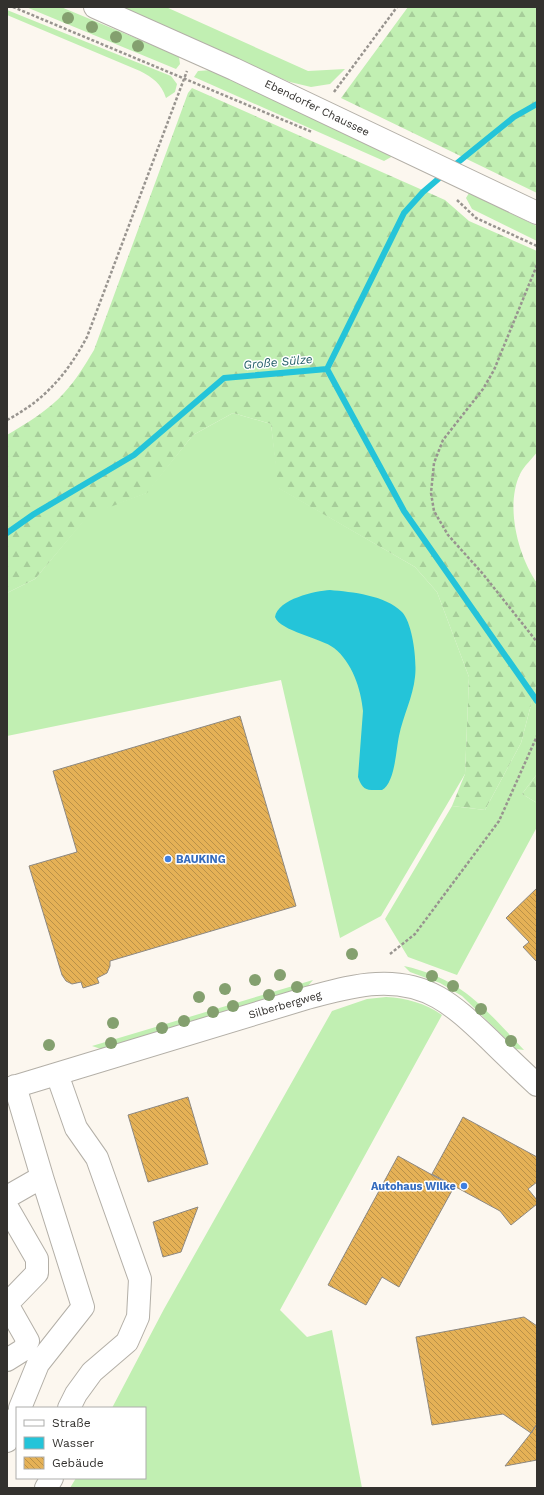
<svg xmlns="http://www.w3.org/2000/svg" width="544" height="1495" viewBox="0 0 544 1495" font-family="'Work Sans',sans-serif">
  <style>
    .grass { fill: #c1efb2 }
    .forest { fill: url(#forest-firs) }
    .water { fill: #24c4d9 }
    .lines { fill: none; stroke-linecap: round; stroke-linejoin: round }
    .stream { stroke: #24c4d9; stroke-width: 6 }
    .building { fill: url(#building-back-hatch); stroke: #8d8881 }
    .minor-casing { stroke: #b3afa7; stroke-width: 24 }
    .major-casing { stroke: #b3afa7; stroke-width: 24 }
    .path { stroke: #98948f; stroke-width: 2.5; stroke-dasharray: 3 2; stroke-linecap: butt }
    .minor { stroke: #fff; stroke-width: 22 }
    .major { stroke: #fff; stroke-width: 22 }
    .tree { fill: #84a06f }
    .shop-dot { fill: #3f7fe0; stroke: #fff; stroke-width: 1.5 }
    .labels { text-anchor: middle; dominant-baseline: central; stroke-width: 3; stroke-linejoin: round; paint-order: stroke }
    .street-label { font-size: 11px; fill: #33312e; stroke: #fff }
    .shop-label { font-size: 11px; font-weight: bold; fill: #366cbe; stroke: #fff; text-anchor: start }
    .water-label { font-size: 12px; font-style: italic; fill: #235e67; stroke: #fff }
  </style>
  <defs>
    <pattern id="forest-firs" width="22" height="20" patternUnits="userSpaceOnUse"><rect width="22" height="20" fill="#c1efb2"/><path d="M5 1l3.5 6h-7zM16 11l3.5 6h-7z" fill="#a6cd99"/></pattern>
    <pattern id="building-back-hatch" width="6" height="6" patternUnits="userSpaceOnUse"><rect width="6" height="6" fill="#e5b156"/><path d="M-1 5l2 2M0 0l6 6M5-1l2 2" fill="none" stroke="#ba9148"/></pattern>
  </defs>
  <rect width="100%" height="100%" fill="#fcf7ef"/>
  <path class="grass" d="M26,7h35l113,47 5,3 1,7 -4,5z
    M104,7h62l142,64 37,-2 -15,15 -19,3 -21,-5z
    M7,10l164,66 6,8 -2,8 -9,6c-5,-15 -13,-20 -26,-27l-133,-56z
    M212,70l181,86 -9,5 -190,-84 4,-6z
    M469,193l68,33v15l-65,-32 -6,-11z
    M233,413l38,11 8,64 136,79 22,25 32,85 -4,97 -84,142 -41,22 -59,-258 -274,56v-143l28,-14 54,-65 57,-21 47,-58z
    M537,682v92l-15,20 15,9v24l-80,148 -49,-18 -23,-38 67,-113 33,4 36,-67z
    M404,966c59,13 80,42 120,84l-8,-1 -54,-53 -22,-13 -30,-11z
    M313,980l-6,7 -206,62 -9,-3z
    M386,997c20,1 39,6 56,18l-162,295 27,27 25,-7 30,158h-292l6,-10h69v-70h-33l52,-99 168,-298 35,-12z"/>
  <path class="forest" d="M408,7h129v186l-196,-95z
    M192,88l253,112 24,21 68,30v201c-5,7 -13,14 -17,22 -15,32 -2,82 17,109v99l-16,61 -36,67 -33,-4 13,-32 4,-97 -32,-85 -22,-25 -137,-79 -7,-64 -38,-11 -40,22 -46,58 -58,22 -54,64 -28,14v-158c20,-12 42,-25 57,-42 12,-13 21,-28 30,-43l94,-257z
    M537,774v29l-15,-9z"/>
  <path class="water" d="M330,590c22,2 55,5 72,22 11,12 15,49 13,65 -2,20 -12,39 -16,59 -3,14 -4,47 -17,54 -14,0 -19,2 -24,-13l5,-66c-2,-22 -11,-49 -29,-63 -13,-10 -54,-17 -59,-31 3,-18 40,-26 55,-27z"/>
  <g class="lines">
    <path class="stream" d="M451,168l63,-51 23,-13
      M327,369l77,142 133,190
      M7,533l27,-19 100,-59 90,-77 103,-9 77,-156 19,-21 21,-18"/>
  </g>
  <path class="building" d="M240,716l56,190 -186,55v5l-3,7 -10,5 2,5 -16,5 -2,-6 -9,2 -6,-3 -4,-6 -33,-109 48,-14 -24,-81z
    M537,888v73h-1l-13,-14 6,-5 -23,-24z
    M188,1097l20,67 -60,18 -20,-67z
    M463,1117l74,40v25l-9,7 9,11v4l-26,21 -11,-14 -68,-37z
    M398,1156l56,31 -55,100 -17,-10 -16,28 -38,-20z
    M198,1207l-17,45 -18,5 -10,-35z
    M524,1317l13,9v98l-6,9 -28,-19 -71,11 -16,-88z
    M537,1424v36l-32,6 26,-33z"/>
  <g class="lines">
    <defs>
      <path id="minor" d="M57,1074l19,54 21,30 43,121 -2,38 -11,25 -35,30 -16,22 -7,14
        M7,1089l300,-91c23,-6 46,-13 69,-14 52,-3 77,21 113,55 16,16 32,31 48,46
        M7,1197l35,-20 -27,-91
        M7,1207l30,52v14l-30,31
        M7,1304l21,37 -5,9 -16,10
        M20,1408l18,-44 45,-57 -41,-130
        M7,1441l10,-25
        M46,1488l6,-10"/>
      <path id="major" d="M95,7l139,62 303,144"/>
    </defs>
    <use href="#minor" class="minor-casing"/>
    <use href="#major" class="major-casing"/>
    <path class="path" d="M13,7l299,125
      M334,92l63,-85
      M457,200l19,18 61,28
      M537,265l-43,105 -11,19 -40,51 -9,23 -3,30 3,18 14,24 35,39 54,68
      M7,420c38,-20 60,-46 80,-83l100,-266
      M390,954l25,-20 84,-113 38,-85"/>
    <use href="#minor" class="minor"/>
    <use href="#major" class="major"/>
  </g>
  <g class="tree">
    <circle cx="68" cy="18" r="6"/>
    <circle cx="92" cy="27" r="6"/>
    <circle cx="116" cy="37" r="6"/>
    <circle cx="138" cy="46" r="6"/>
    <circle cx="352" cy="954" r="6"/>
    <circle cx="280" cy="975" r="6"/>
    <circle cx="432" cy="976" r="6"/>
    <circle cx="255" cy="980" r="6"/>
    <circle cx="453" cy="986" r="6"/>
    <circle cx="297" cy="987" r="6"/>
    <circle cx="225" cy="989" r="6"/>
    <circle cx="269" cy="995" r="6"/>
    <circle cx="199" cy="997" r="6"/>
    <circle cx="233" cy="1006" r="6"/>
    <circle cx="481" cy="1009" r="6"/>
    <circle cx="213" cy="1012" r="6"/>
    <circle cx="184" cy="1021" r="6"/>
    <circle cx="113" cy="1023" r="6"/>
    <circle cx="162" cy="1028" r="6"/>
    <circle cx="511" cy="1041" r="6"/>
    <circle cx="111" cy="1043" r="6"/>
    <circle cx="49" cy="1045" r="6"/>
  </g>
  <g class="shop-dot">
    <circle cx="168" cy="859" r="4"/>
    <circle cx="464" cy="1186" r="4"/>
  </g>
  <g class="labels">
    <g class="street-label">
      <text transform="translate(317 108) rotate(26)">Ebendorfer Chaussee</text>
      <text transform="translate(285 1005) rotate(-16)">Silberbergweg</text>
    </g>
    <g class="shop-label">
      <text x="176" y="859">BAUKING</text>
      <text x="456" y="1186" text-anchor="end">Autohaus Wilke</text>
    </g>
    <g class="water-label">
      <text transform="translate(278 362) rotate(-5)">Große Sülze</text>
    </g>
  </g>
  <rect width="544" height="1495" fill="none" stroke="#33312e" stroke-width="16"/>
  <rect x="16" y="1407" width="130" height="72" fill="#ffffff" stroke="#adadab"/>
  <rect x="24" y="1420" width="20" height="6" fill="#ffffff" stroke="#adadab"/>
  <text x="52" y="1427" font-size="12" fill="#33312e">Straße</text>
  <rect x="24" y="1437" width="20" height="12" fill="#24c4d9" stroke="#adadab"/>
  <text x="52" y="1447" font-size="12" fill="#33312e">Wasser</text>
  <rect x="24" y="1457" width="20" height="12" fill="url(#building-back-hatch)" stroke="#adadab"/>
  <text x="52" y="1467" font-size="12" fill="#33312e">Gebäude</text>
</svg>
